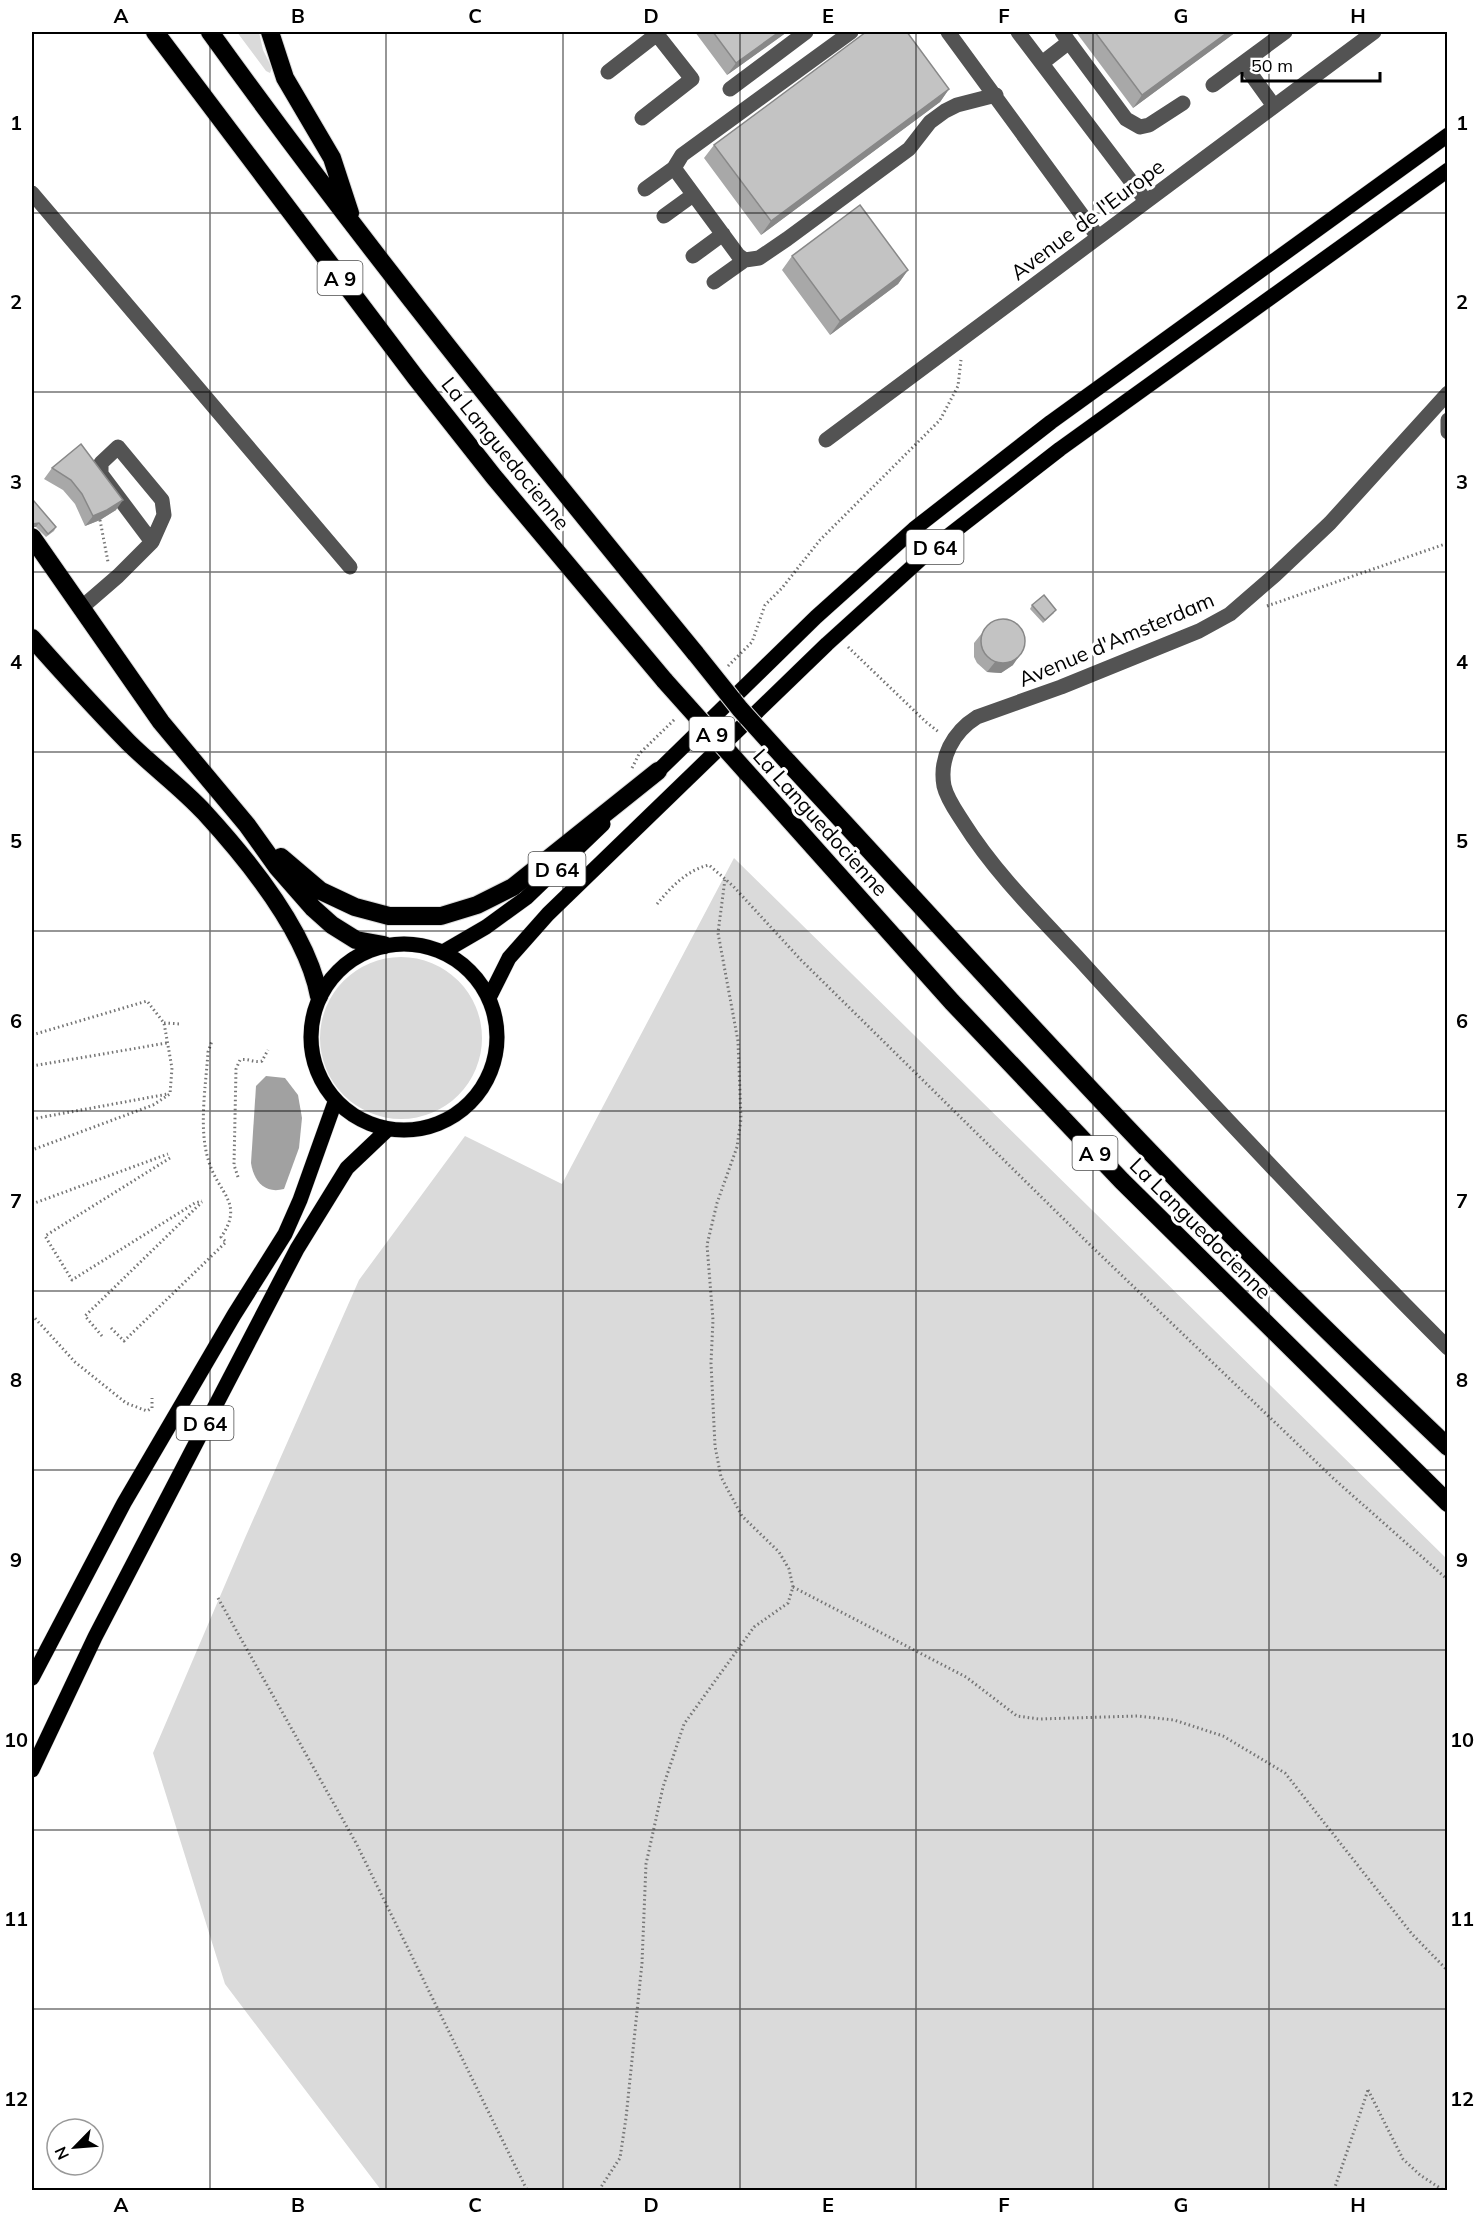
<svg xmlns="http://www.w3.org/2000/svg" width="1479" height="2222" viewBox="0 0 1479 2222" font-family="Mulish,sans-serif">
  <style>
    .green { fill: #dadada }
    .water { fill: #a1a1a1 }
    .lines { fill: none; stroke-linecap: round; stroke-linejoin: round }
    .major-casing { stroke: #dbdbdb; stroke-width: 16 }
    .highway-casing { stroke: #dbdbdb; stroke-width: 20 }
    .path { stroke: #757575; stroke-width: 3; stroke-dasharray: 1.5 3; stroke-linecap: butt }
    .minor { stroke: #535353; stroke-width: 15 }
    .major { stroke: #000; stroke-width: 15 }
    .highway { stroke: #000; stroke-width: 18 }
    .highway-bridge-casing { stroke: #dbdbdb; stroke-width: 20; stroke-linecap: butt }
    .highway-bridge { stroke: #000; stroke-width: 18 }
    .wall { fill: #a8a8a8 }
    .shaded-wall { fill: #888 }
    .building { fill: #c3c3c3; stroke: #888; stroke-width: 1.5 }
    .grid { fill: none; stroke: #000; stroke-width: 1.5; stroke-opacity: 0.55 }
    .labels { text-anchor: middle; dominant-baseline: central; stroke-width: 6; stroke-linejoin: round; paint-order: stroke }
    .shield { fill: #fff; stroke: #4c4c4c; stroke-width: 1.5 }
    .shield-label { font-size: 20px; font-weight: bold; fill: #000 }
    .street-label { font-size: 21px; fill: #000; stroke: #fff }
    .neatline { fill: none; stroke: #000; stroke-width: 2 }
    .grid-label { font-size: 20px; text-anchor: middle; font-weight: bold; fill: #000 }
  </style>
  <rect width="100%" height="100%" fill="#fff"/>
  <path class="green" d="M237,32h22l4,18 9,18 -2,5 -4,-2z
    M734,858l713,701v631h-1066l-156,-206 -72,-231 92,-215 114,-258 106,-144 97,48z
    M320 1038a81 81 0 1 1 162 0a81 81 0 1 1-162 0Z"/>
  <path class="water" d="M266,1076l19,2 13,17 4,23 -3,30 -15,41c-19,5 -30,-7 -33,-26l5,-77z"/>
  <g class="lines">
    <defs>
      <path id="major" d="M651,778l165,-161 98,-88 137,-107 397,-287
        M311 1037a93 93 0 1 1 186 0a93 93 0 1 1-186 0Z
        M443,952l43,-25 40,-29 77,-74
        M489,998l20,-40 39,-44 279,-270 107,-97 126,-98 388,-279
        M32,1678l92,-175 110,-188 51,-81 15,-34 35,-98
        M32,1770l63,-133 202,-388 50,-81 40,-38"/>
      <path id="highway" d="M155,32l261,346 78,99 171,204
        M210,32c154,214 319,418 486,622
        M270,32l15,46 47,80 18,55
        M32,537l129,185 86,103 30,42 36,41 19,17 24,15 28,5
        M32,638c31,35 63,70 96,104 24,24 53,45 77,71 43,47 102,119 114,183
        M787,761c122,131 241,264 365,393 96,100 195,197 296,293
        M759,786l193,216 170,179 326,322
        M281,857l40,34 34,16 34,9h52l36,-11 36,-18 145,-116"/>
    </defs>
    <use href="#major" class="major-casing"/>
    <use href="#highway" class="highway-casing"/>
    <path class="path" d="M100,520l8,42
      M1267,606l181,-63
      M848,647l78,75 14,11
      M728,666l24,-24 13,-37 17,-17 38,-48 120,-120 18,-34 3,-26
      M632,768l7,-14 36,-35
      M657,904c14,-17 30,-34 52,-39l24,21 68,74 287,283 246,236 114,101
      M164,1023l17,1
      M32,1035l115,-34 17,22 8,45 -2,26 -17,11 -121,45
      M32,1066l135,-23
      M32,1119l136,-25
      M170,1158l-125,78 27,44 123,-77 7,-2
      M238,1177l-4,-12 2,-96 4,-9c8,-2 14,3 22,1l6,-11
      M32,1204l136,-50
      M32,1315l43,47 51,41 21,8 5,-3v-10
      M111,1328l13,13 102,-99 -5,-5c24,-34 -3,-44 -12,-75 -11,-32 -3,-77 -1,-110l4,-11
      M102,1336l-17,-20 117,-114
      M793,1587l173,90 51,39 22,3 99,-3 36,4 49,16 62,37 127,161 36,37
      M218,1598l138,245 171,347
      M1368,2090l35,69 17,16 23,15
      M599,2190l21,-32 6,-40 16,-155 4,-99 17,-77 21,-63 70,-97 34,-24 5,-16 -4,-18 -10,-17 -37,-36 -21,-39 -6,-31 -4,-83 2,-43 -6,-75 10,-42 20,-56 4,-28 -3,-78 -20,-108 7,-54
      M1334,2190l34,-100"/>
    <path class="minor" d="M851,32l-169,123 -8,13 64,87 7,5 14,-2 28,-19 122,-90 21,-27 15,-11 12,-6 39,-10
      M948,32l150,205
      M1018,32l128,169
      M1069,42l57,77 14,8 9,-2 34,-22
      M1042,63l27,-21 -7,-10
      M1243,63l31,43
      M608,72l49,-38
      M1213,85l72,-53
      M730,89l76,-57
      M642,118l50,-39 -37,-47
      M645,189l29,-21
      M32,193l318,374
      M664,216l29,-21
      M693,256l30,-22
      M714,282l31,-22
      M1448,393l-118,130 -55,52 -45,39 -31,17 -138,56 -84,30c-24,15 -38,41 -33,69 3,13 12,25 19,36 32,51 76,94 117,138 120,132 242,262 368,388
      M1448,420v12
      M826,440l548,-408
      M81,608l37,-32 34,-34 -51,-68v-11l17,-16 44,53 2,15 -12,27"/>
    <use href="#major" class="major"/>
    <use href="#highway" class="highway"/>
    <defs>
      <path id="highway-bridge" d="M696,654l44,55 47,52
        M665,681l94,105"/>
    </defs>
    <use href="#highway-bridge" class="highway-bridge-casing"/>
    <use href="#highway-bridge" class="highway-bridge"/>
  </g>
  <path class="wall" d="M695,32h92l-60,43z
    M1076,32h160l-103,76z
    M949,89l-9,13 -179,133 -57,-77 10,-13z
    M792,256l116,14 -10,14 -68,51 -48,-65z
    M81,444l35,66 -16,10 -15,6 -10,-22 -12,-14 -19,-11 8,-11z
    M32,501l24,26 -2,4 -8,6 -10,-10z
    M1032,605l22,8 -11,10 -13,-14z
    M982,633l31,32 -12,8 -14,-1 -10,-9 -3,-6v-14z"/>
  <path class="shaded-wall" d="M779,32h8l-60,43 9,-12z
    M1228,32h8l-103,76 9,-13z
    M949,89l-9,13 -179,133 10,-14z
    M908,270l-10,14 -68,51 10,-14z
    M123,500l-7,10 -16,10 -15,6 8,-10z
    M39,523l-3,4h-4v-3z
    M1020,655l-7,10 -12,8 -14,-1 8,-10z"/>
  <path class="building" d="M713,32h66l-43,31z
    M866,32h41l42,57 -178,132 -57,-76z
    M1095,32h133l-86,63z
    M860,205l48,65 -68,51 -48,-65z
    M81,444l42,56 -16,10 -14,6 -11,-22 -11,-14 -19,-12z
    M33,500l23,27 -8,7 -9,-11 -7,1v-23z
    M1044,595l12,15 -11,10 -13,-15z
    M981 641a22 22 0 1 1 44 0a22 22 0 1 1-44 0Z"/>
  <path class="grid" d="M210,32v2158M386,32v2158M563,32v2158M740,32v2158M916,32v2158M1093,32v2158M1269,32v2158M32,213h1416M32,392h1416M32,572h1416M32,752h1416M32,931h1416M32,1111h1416M32,1291h1416M32,1470h1416M32,1650h1416M32,1830h1416M32,2009h1416"/>
  <g class="labels">
    <g class="shield">
      <rect x="317.5" y="261" width="45" height="34" rx="4.5"/>
      <rect x="906.5" y="530" width="57" height="34" rx="4.5"/>
      <rect x="689.5" y="717" width="45" height="34" rx="4.5"/>
      <rect x="528.5" y="852" width="57" height="34" rx="4.5"/>
      <rect x="1072.5" y="1136" width="45" height="34" rx="4.5"/>
      <rect x="176.5" y="1406" width="57" height="34" rx="4.5"/>
    </g>
    <g class="shield-label">
      <text x="340" y="278">A 9</text>
      <text x="935" y="547">D 64</text>
      <text x="712" y="734">A 9</text>
      <text x="557" y="869">D 64</text>
      <text x="1095" y="1153">A 9</text>
      <text x="205" y="1423">D 64</text>
    </g>
    <g class="street-label">
      <text transform="translate(1087 219) rotate(-37)">Avenue de l'Europe</text>
      <text transform="translate(506 453) rotate(51)">La Languedocienne</text>
      <text transform="translate(1116 639) rotate(-23)">Avenue d'Amsterdam</text>
      <text transform="translate(821 822) rotate(48)">La Languedocienne</text>
      <text transform="translate(1201 1228) rotate(45)">La Languedocienne</text>
    </g>
  </g>
  <rect width="1479" height="2222" fill="none" stroke="#ffffff" stroke-width="66"/>
  <g transform="translate(75 2147) rotate(245)"><circle r="28" fill="#ffffff" stroke="#999999" stroke-width="1.5"/>
  <path d="M0-4.5L10 22L0 15L-10 22Z" fill="#000000"/>
  <text y="-9" font-size="16" font-weight="bold" text-anchor="middle" fill="#000000">N</text>
  </g>
  <path d="M1242 72v9h138v-9" fill="none" stroke="#000000" stroke-width="3"/>
  <text x="1251" y="72" font-size="18" fill="#000000" stroke="#ffffff" stroke-width="4.5" paint-order="stroke">50 m</text>
  <rect x="33" y="33" width="1413" height="2156" class="neatline"/>
  <g class="grid-label">
    <text x="121" y="23">A</text>
    <text x="298" y="23">B</text>
    <text x="475" y="23">C</text>
    <text x="651" y="23">D</text>
    <text x="828" y="23">E</text>
    <text x="1004" y="23">F</text>
    <text x="1181" y="23">G</text>
    <text x="1358" y="23">H</text>
    <text x="16" y="130">1</text>
    <text x="1462" y="130">1</text>
    <text x="16" y="309">2</text>
    <text x="1462" y="309">2</text>
    <text x="16" y="489">3</text>
    <text x="1462" y="489">3</text>
    <text x="16" y="669">4</text>
    <text x="1462" y="669">4</text>
    <text x="16" y="848">5</text>
    <text x="1462" y="848">5</text>
    <text x="16" y="1028">6</text>
    <text x="1462" y="1028">6</text>
    <text x="16" y="1208">7</text>
    <text x="1462" y="1208">7</text>
    <text x="16" y="1387">8</text>
    <text x="1462" y="1387">8</text>
    <text x="16" y="1567">9</text>
    <text x="1462" y="1567">9</text>
    <text x="16" y="1747">10</text>
    <text x="1462" y="1747">10</text>
    <text x="16" y="1926">11</text>
    <text x="1462" y="1926">11</text>
    <text x="16" y="2106">12</text>
    <text x="1462" y="2106">12</text>
    <text x="121" y="2212">A</text>
    <text x="298" y="2212">B</text>
    <text x="475" y="2212">C</text>
    <text x="651" y="2212">D</text>
    <text x="828" y="2212">E</text>
    <text x="1004" y="2212">F</text>
    <text x="1181" y="2212">G</text>
    <text x="1358" y="2212">H</text>
  </g>
</svg>
